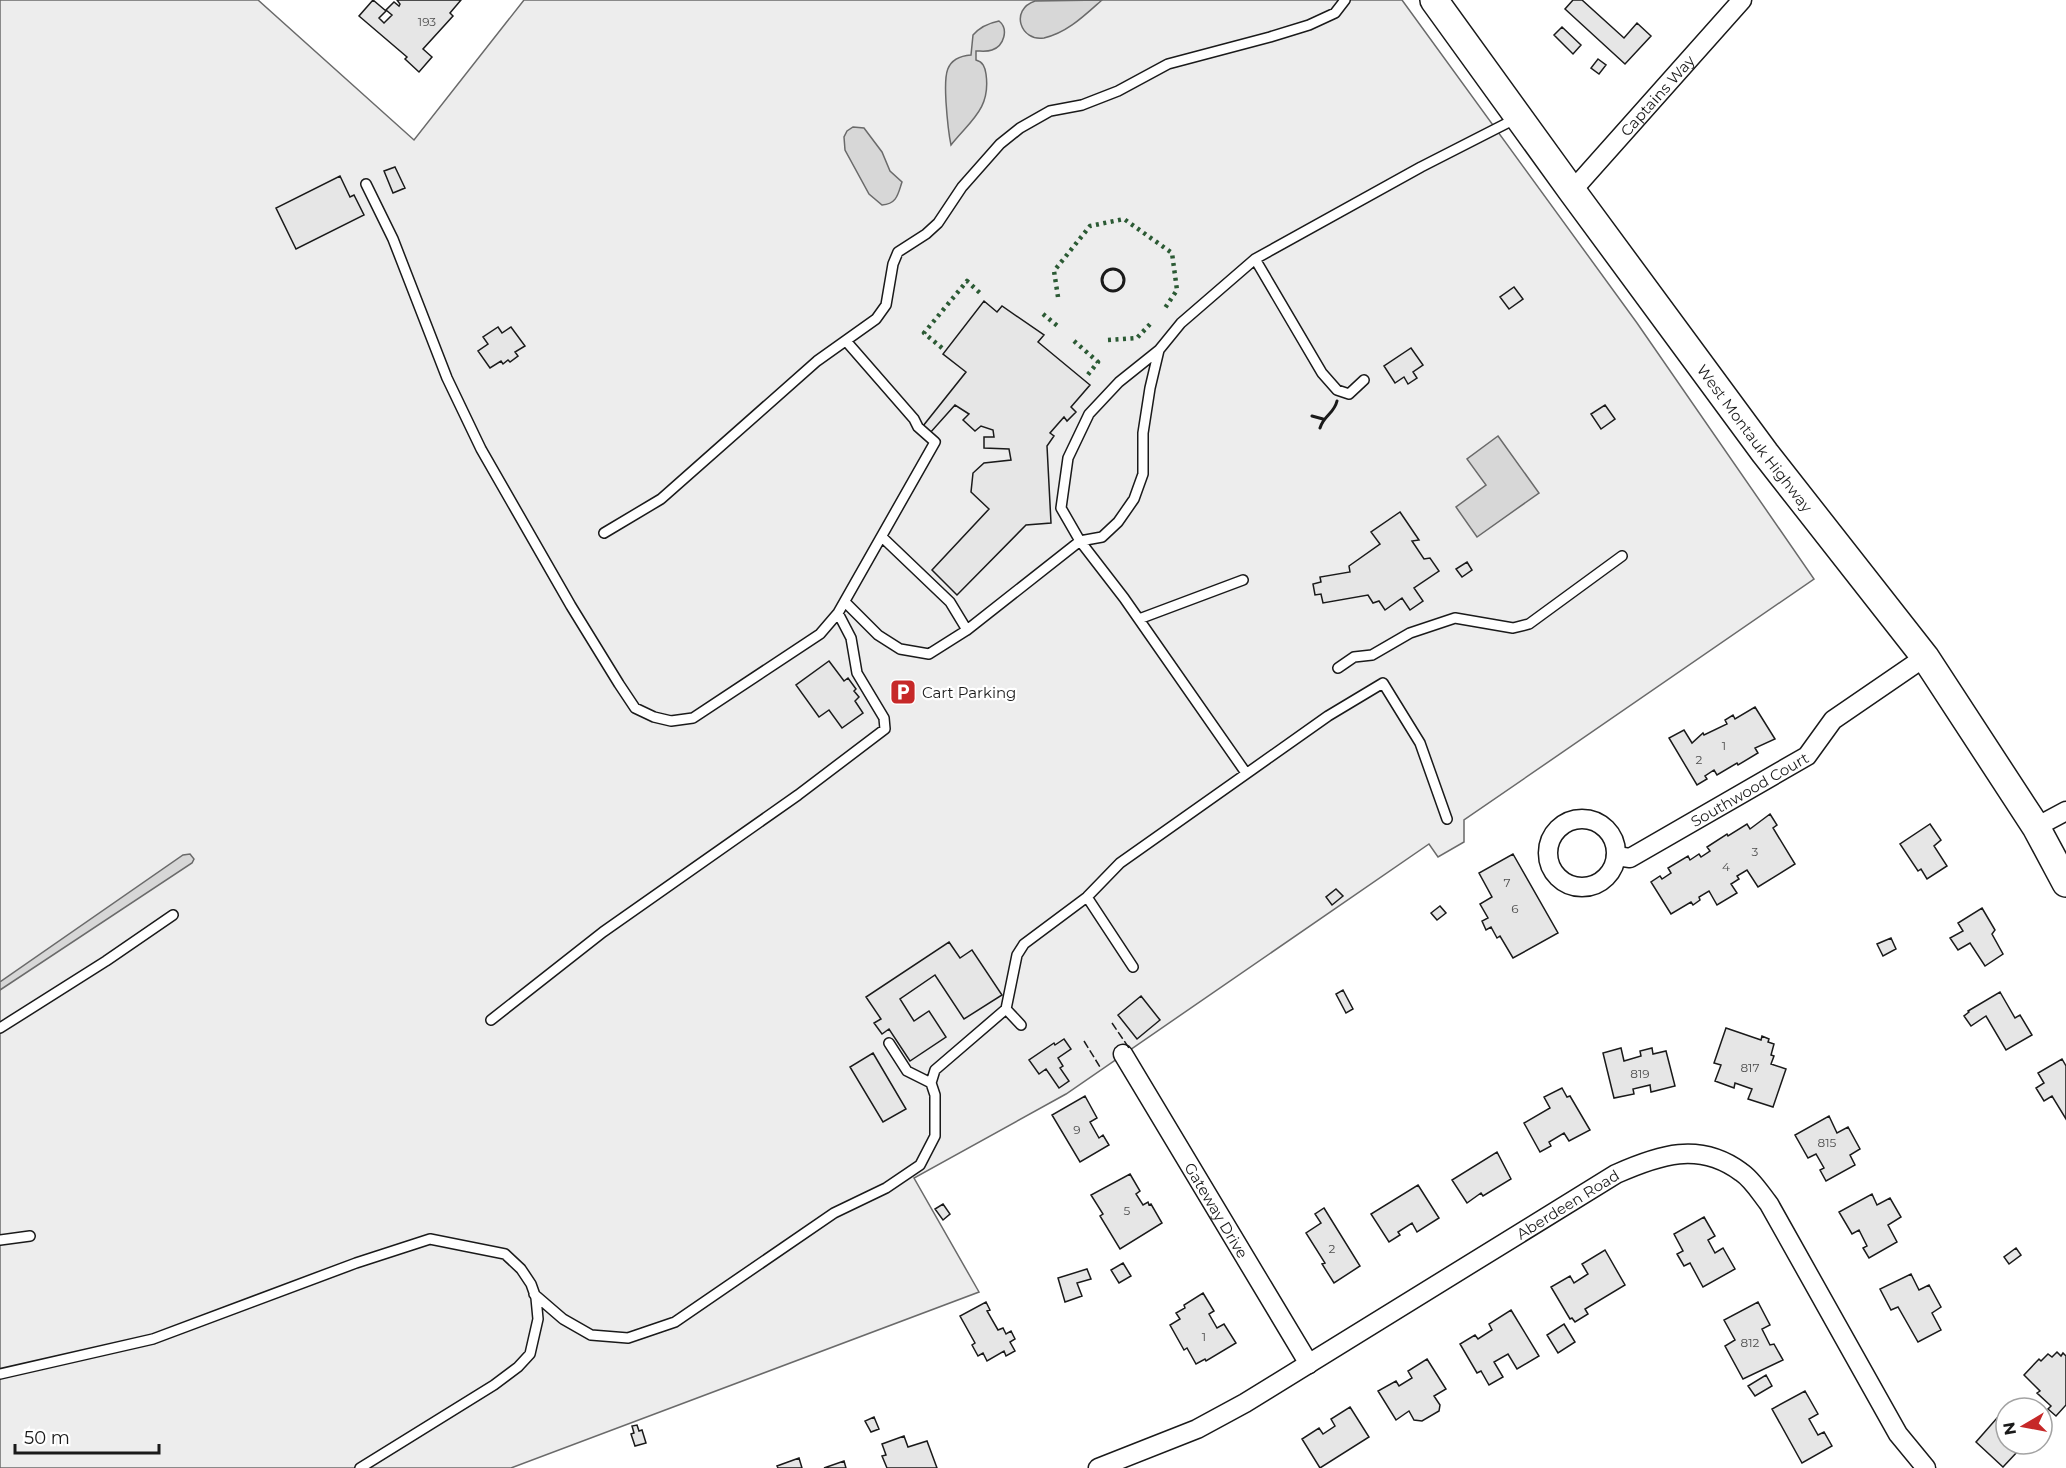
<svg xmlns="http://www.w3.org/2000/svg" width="2066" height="1468" viewBox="0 0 2066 1468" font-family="Montserrat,sans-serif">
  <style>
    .built { fill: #ededed; stroke: #6a6a6a; stroke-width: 1.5 }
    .water { fill: #d7d7d7; stroke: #6a6a6a; stroke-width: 1.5 }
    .building { fill: #e6e6e6; stroke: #1a1a1a; stroke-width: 1.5 }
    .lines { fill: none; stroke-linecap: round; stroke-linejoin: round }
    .lane-casing { stroke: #1a1a1a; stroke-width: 12 }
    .street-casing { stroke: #1a1a1a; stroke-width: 21 }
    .primary-casing { stroke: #1a1a1a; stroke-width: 30 }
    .lane { stroke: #fff; stroke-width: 9 }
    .street { stroke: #fff; stroke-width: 18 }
    .primary { stroke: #fff; stroke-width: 27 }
    .hedge { stroke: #2b5a34; stroke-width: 4.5; stroke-dasharray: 3 4.5; stroke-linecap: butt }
    .fence { stroke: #1a1a1a; stroke-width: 1.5; stroke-dasharray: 8 3; stroke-linecap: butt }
    .wall { stroke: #1a1a1a; stroke-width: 3 }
    .labels { text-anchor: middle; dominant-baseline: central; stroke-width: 4.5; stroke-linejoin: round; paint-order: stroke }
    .number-label { font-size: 12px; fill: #4d4d4d }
    .street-label { font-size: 15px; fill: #1a1a1a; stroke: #fff }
    .poi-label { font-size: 15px; fill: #1a1a1a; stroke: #fff; text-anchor: start }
  </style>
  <rect width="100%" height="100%" fill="#fff"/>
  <path class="built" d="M0,0h258l156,140 110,-140h878l235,323 177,256 -350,241v22l-26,15 -9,-13 -363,250 -152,84 65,114 -468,176h-511z"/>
  <path class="water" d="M1102,0c-17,15 -35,33 -58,38 -23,4 -35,-28 -9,-37z
    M999,21c10,8 5,25 -7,29 -5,2 -11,1 -16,1v9c7,2 9,7 10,14 5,35 -16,47 -35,71 -3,-14 -4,-28 -5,-43 -1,-23 -4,-45 25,-47l2,-20c7,-8 16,-12 26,-14z
    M853,127l11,1 18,24 8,19 12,11c-4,12 -5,22 -20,23l-13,-11 -24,-44 -1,-13 3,-6z
    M1498,436l41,57 -62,44 -21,-30 30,-22 -19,-26z
    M190,854l4,5 -2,4 -192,127v-8l183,-127z"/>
  <path class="building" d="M373,0l13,11 -7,7 5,5 8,-8 -6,-5 8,-8 5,4 1,-2 -3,-4h64l-11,13 3,3 -30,33 9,8 -13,15 -14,-13 2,-2 -48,-41z
    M1573,0h9l42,38 13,-15 14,13 -26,28 -60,-55z
    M1562,27l19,18 -8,9 -19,-19z
    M1598,59l8,6 -7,9 -8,-6z
    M395,167l10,21 -12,5 -9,-22z
    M340,176l10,21 4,-2 10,20 -68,34 -20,-41z
    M1514,287l9,12 -14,10 -9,-12z
    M984,301l13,11 5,-6 42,29 -6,7 52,43 -19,22 5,5 -9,9 -3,-4 -14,16 4,3 -7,10 4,77 -25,2 -69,70 -25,-25 57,-61 -18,-17 2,-19 11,-10 27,-3 -2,-11 -25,-1v-11h10l-1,-7 -12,-4 -6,5 -12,-11 6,-6 -14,-9 -25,28 -7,-7 43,-54 -23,-18z
    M498,327l4,6 9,-6 14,19 -10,6 3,4 -8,6 -2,-2 -5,4 -2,-3 -11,7 -12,-17 10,-7 -5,-7z
    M1411,348l12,17 -10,7 4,6 -9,6 -4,-7 -9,6 -11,-17z
    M1605,405l10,14 -14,10 -10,-15z
    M1400,512l19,28 -7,1 12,18 6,-1 9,13 -25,17 9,13 -13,9 -8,-12 -17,12 -6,-9 -6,2 -5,-8 -45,8 -2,-9 -6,1 -2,-11 8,-2 -1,-5 30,-5 -1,-6 31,-22 -9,-12z
    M1467,562l5,8 -10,7 -6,-8z
    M829,661l15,20 4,-3 8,11 -2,2 5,6 -4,4 8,12 -21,15 -13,-18 -10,7 -23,-32z
    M1755,707l20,32 -20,9 3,5 -20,12 -1,-2 -20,12 -3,-5 -9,6 2,3 -10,6 -28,-47 15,-8 8,13 11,-10 1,2 23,-11 -2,-4 8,-5 2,4z
    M1770,814l7,11 -4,3 22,36 -37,23 -11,-17 -10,6 2,3 -8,5 6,9 -20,12 -8,-14 -10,6 1,3 -7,5 -2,-3 -20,12 -20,-32 9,-6 2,3 9,-6 -3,-5 20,-12 2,4 9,-6 2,3 9,-6 -3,-4 20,-13 1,2 19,-12 3,5z
    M1930,824l11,16 -7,6 13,20 -20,13 -6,-10 -3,2 -18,-27z
    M1513,854l45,79 -45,25 -13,-22 -3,2 -6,-11 -5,3 -4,-9 6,-3 -8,-14 12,-7 -13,-24z
    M1336,889l7,7 -11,9 -6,-8z
    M1440,906l6,7 -9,7 -6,-7z
    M1982,908l13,22 -3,4 11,20 -18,12 -15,-23 -12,7 -8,-12 13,-7 -5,-8z
    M1891,938l5,11 -13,7 -6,-12z
    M949,942l11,16 12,-8 30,45 -38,24 -29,-44 -35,24 14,22 15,-10 17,26 -36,24 -21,-32 -7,5 -8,-11 7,-4 -15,-22z
    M1343,990l10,19 -7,4 -10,-19z
    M2000,992l15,26 5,-3 12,20 -26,15 -20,-34 -15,10 -7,-10 5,-4 -1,-1z
    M1141,996l19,24 -23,19 -19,-24z
    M1726,1028l35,12 1,-4 7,3 -1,3 6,2 -3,11 3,1 -3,8 15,5 -13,38 -25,-8 4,-10 -17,-6 -1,5 -19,-7 6,-16 -7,-2z
    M1064,1039l7,10 -13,9 5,8 -3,2 9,13 -10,7 -13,-19 -7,5 -10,-14 25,-17 1,2z
    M1621,1048l3,13 17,-5 -1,-5 12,-3 1,6 13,-3 9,35 -24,6 -1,-7 -17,4 1,5 -20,4 -11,-45z
    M873,1053l33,56 -23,13 -33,-55z
    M2062,1059l4,7v53l-14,-23 -8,5 -8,-13 8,-5 -6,-10z
    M1562,1088l5,9 3,-1 20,34 -21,11 -5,-8 -15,9 2,4 -11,6 -16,-29 26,-15 -6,-11z
    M1085,1096l12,22 -7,4 9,16 4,-3 6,10 -29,17 -28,-47z
    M1829,1116l8,17 11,-6 12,22 -10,6 5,10 -29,16 -6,-11 4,-2 -8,-14 -8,4 -13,-23z
    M1497,1152l14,27 -28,17 -2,-3 -14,10 -15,-23z
    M1130,1174l10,17 -4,3 7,11 5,-3 1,3 2,-1 11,19 -42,26 -20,-33 3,-2 -12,-19z
    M1418,1185l21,33 -22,14 -5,-9 -14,9 2,3 -11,7 -18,-28z
    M1872,1194l5,11 13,-7 11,19 -13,8 9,17 -28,16 -6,-10 4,-2 -8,-16 -7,4 -13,-22z
    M943,1204l7,10 -7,6 -8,-11z
    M1324,1208l36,58 -26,17 -12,-19 3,-1 -19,-30 15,-10 -6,-9z
    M1704,1217l11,19 -7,4 7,13 8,-5 12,21 -32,18 -13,-24 -6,3 -7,-12 6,-3 -9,-17z
    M2016,1248l5,7 -12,9 -5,-7z
    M1605,1250l20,35 -40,24 3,5 -13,8 -3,-4 -2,1 -19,-32 19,-11 4,7 14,-9 -6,-10z
    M1123,1263l8,13 -12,7 -8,-13z
    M1087,1269l4,10 -14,4 5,13 -17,6 -7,-24z
    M1911,1274l8,16 10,-5 12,22 -9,6 9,17 -23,12 -20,-35 -7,3 -11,-21z
    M1203,1293l11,18 -5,3 8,14 7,-4 12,19 -30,18 -1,-2 -9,5 -9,-16 -3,2 -14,-25 10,-6 -4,-6 9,-5 -1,-3z
    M986,1302l4,8 -3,1 11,19 5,-2 3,6 5,-3 4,8 -5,3 5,9 -9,5 -2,-5 -17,10 -4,-8 -5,3 -6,-11 3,-2 -15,-27z
    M1758,1302l12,23 -8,4 8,16 4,-1 9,16 -40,19 -18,-33 10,-6 -11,-20z
    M1511,1310l28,46 -22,13 -9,-15 -14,8 9,15 -14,8 -8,-14 -4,2 -17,-29 15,-9 3,4 14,-9 -3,-6z
    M1564,1324l11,18 -17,11 -11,-18z
    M2057,1352l4,4 2,-3 3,3v49l-10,11 -8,-7 3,-3 -14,-13 3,-2 -16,-16 15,-16 2,2 7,-7 4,3z
    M1427,1359l19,30 -12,7 6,9 -1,6 -17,10 -8,-1 -5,-9 -13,9 -18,-29 18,-10 3,5 13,-8 -4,-7z
    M1766,1375l6,11 -17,10 -7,-10z
    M1805,1391l13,23 -9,5 9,16 6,-3 8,14 -30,17 -30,-54z
    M1350,1407l19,30 -49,31 -18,-29 17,-11 4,6 12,-8 -4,-7z
    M2004,1410l2,2v32h9l-2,2 5,5 -15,16 -27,-25z
    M874,1417l5,12 -8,3 -6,-11z
    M637,1425l2,6 3,-1 4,13 -11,3 -4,-12 3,-1 -2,-7z
    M904,1436l4,11 19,-6 10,27h-50l-5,-12 4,-1 -4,-11z
    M799,1458l3,10h-24l-1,-2z
    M844,1461l2,7h-22z"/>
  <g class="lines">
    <defs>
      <path id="lane" d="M366,184l27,55 54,139 34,71 90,157 48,78 16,24 19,9 17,4 22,-3 127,-84 18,-21 97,-171 -17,-15 -4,-8 -68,-78
        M1255,259l67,114 15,17 12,4 15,-14
        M1159,350l22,-27 74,-64 166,-92 96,-49
        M604,533l57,-34 156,-138 59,-42 10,-14 7,-41 5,-12 28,-18 12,-11 24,-36 38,-43 20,-16 30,-17 32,-6 36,-14 50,-27 102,-27 39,-12 26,-12 10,-13
        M882,537l68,65 17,28
        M846,603l32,32 22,14 29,5 38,-24 113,-89 22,-4 16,-15 16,-23 9,-25v-41l7,-45 9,-38 -40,32 -30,32 -21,44 -7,50 19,33 44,57 122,175
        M1139,619l104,-39
        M1338,668l16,-11 18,-2 38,-22 45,-15 58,10 16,-4 93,-68
        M1087,897l46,70
        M1006,1009l11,-54 7,-11 63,-47 33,-34 208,-147 55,-33 37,60 27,76
        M491,1020l112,-88 195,-137 87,-66 -1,-11 -27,-45 -6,-35 -13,-25
        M0,1028l106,-67 67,-46
        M931,1083l4,-13 71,-61 15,16
        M0,1240l30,-4
        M534,1294l29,25 28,16 37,3 47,-16 159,-109 52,-25 34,-23 15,-29v-41l-4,-12 -24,-12 -18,-28
        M0,1374l153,-35 203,-76 74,-24 75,15 16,15 10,15 5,14 2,21 -8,35 -12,13 -24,18 -134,83"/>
      <g id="street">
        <path id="s1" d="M1572,191l170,-191"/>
        <circle cx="1582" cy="853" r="34"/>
        <path d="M2036,827l30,-16"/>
        <path id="s2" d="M1616,856l14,2 177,-102 26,-36 92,-63"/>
        <path id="s3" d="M1123,1054l186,310"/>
        <path id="s4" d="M1098,1468l99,-39 48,-26 371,-229c43,-19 83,-33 125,-2 11,7 20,22 28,32l129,230 28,34"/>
      </g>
      <g id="primary">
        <path id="s5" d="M1434,0l138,191 193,262 160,204 111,170 30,56"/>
      </g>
    </defs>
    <use href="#lane" class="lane-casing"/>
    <use href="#street" class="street-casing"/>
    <use href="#primary" class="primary-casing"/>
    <use href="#lane" class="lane"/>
    <use href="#street" class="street"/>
    <use href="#primary" class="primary"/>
    <path class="hedge" d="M1058,297l-4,-26 36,-45 34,-7 48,34 5,37 -12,18
      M1043,314l17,14
      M1108,340l29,-2 15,-16
      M1074,341l24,21 -12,15
      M942,348l-18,-15 43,-52 13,12"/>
    <path class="fence" d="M1112,1023l17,25
      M1084,1041l16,26"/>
    <path class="wall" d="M1102 280a11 11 0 1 1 22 0a11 11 0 1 1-22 0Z
      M1312,416l11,3
      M1320,428c4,-13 14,-14 17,-27"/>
  </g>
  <defs>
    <symbol id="parking-square" viewBox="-11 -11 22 22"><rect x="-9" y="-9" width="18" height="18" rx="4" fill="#c62828" stroke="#fff"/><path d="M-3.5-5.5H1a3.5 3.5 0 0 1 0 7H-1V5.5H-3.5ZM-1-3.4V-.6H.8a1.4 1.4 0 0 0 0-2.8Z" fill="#fff"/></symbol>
  </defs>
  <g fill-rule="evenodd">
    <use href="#parking-square" x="888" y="677" width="30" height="30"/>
  </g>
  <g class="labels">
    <g class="number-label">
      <text x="427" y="21">193</text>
      <text x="1724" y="745">1</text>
      <text x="1699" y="759">2</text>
      <text x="1755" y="851">3</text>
      <text x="1726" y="866">4</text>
      <text x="1507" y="882">7</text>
      <text x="1515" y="908">6</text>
      <text x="1750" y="1067">817</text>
      <text x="1640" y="1073">819</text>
      <text x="1077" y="1129">9</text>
      <text x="1827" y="1142">815</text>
      <text x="1127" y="1210">5</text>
      <text x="1332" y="1248">2</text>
      <text x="1204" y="1336">1</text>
      <text x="1750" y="1342">812</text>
    </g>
    <g class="street-label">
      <text stroke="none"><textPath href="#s1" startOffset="128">Captains Way</textPath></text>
      <text stroke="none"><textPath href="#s5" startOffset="543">West Montauk Highway</textPath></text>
      <text stroke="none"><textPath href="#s2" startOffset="152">Southwood Court</textPath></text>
      <text stroke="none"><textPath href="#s4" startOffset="540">Aberdeen Road</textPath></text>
      <text stroke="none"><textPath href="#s3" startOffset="182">Gateway Drive</textPath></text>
    </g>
    <g class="poi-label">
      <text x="922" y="692">Cart Parking</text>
    </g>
  </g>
  <g transform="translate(2024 1426) rotate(260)"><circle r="28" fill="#ffffff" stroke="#a3a3a3" stroke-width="1.5"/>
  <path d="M0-4.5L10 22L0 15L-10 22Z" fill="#c62828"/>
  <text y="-9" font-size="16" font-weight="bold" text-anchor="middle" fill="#1a1a1a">N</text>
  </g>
  <path d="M15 1444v9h144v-9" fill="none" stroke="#1a1a1a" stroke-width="3"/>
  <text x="24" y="1444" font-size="18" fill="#1a1a1a" stroke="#ffffff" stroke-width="4.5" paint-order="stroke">50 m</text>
</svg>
